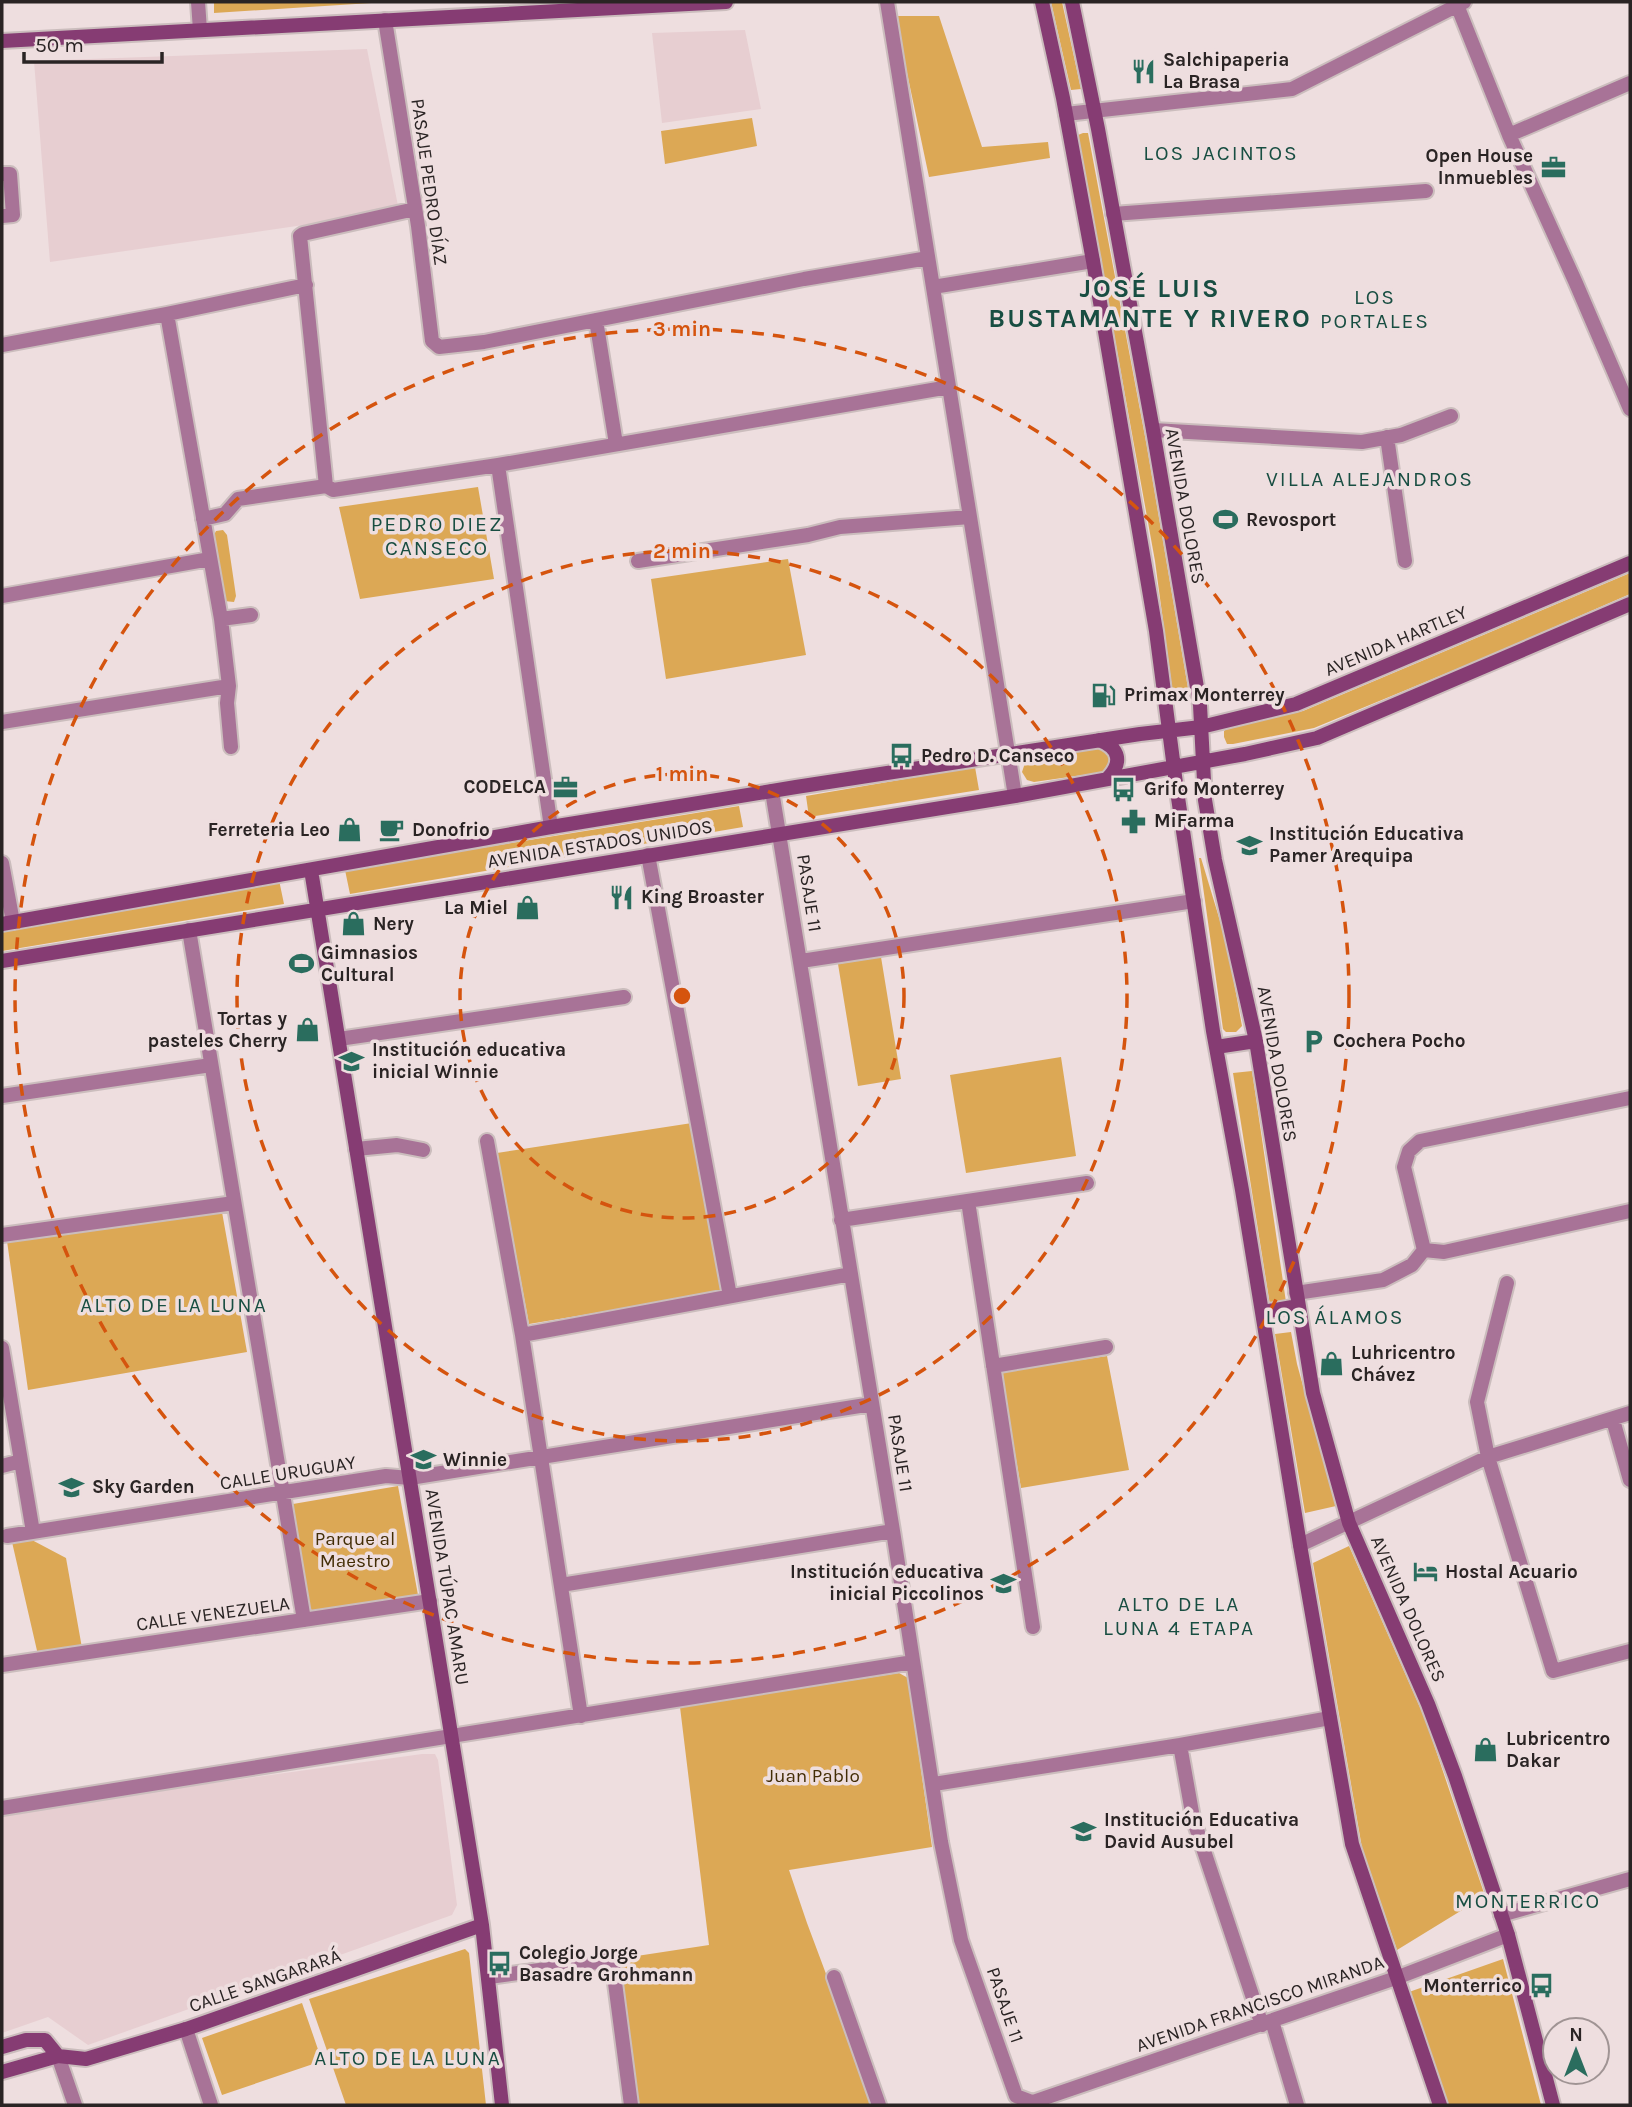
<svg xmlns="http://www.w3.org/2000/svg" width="1632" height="2107" viewBox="0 0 1632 2107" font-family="Karla,sans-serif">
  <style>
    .built { fill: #e7ced1 }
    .green { fill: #dca855 }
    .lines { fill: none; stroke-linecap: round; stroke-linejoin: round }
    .street-casing { stroke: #cbbdbd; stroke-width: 18 }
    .secondary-casing { stroke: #cbbdbd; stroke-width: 18 }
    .street { stroke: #a87397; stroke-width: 14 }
    .secondary { stroke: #863c73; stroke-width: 14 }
    .ring { fill: none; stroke: #d5540e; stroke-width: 3.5; stroke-dasharray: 12 9 }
    .labels { text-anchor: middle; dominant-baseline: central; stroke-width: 7; stroke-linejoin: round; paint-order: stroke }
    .poi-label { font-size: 19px; font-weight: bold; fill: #2a2424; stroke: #eededf; text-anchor: start }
    .street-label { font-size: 19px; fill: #2a2424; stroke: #eededf }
    .park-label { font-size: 19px; fill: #432d06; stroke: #eededf }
    .neighbourhood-label { font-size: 21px; letter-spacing: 2px; fill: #184e42; stroke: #eededf }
    .district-label { font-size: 26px; font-weight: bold; letter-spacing: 2px; fill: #184e42; stroke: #eededf }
    .centre { fill: #d5540e; stroke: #eededf; stroke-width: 3.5 }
    .ring-label { font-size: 21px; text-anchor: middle; font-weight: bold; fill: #d5540e; stroke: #eededf; stroke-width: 7; stroke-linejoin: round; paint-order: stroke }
  </style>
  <rect width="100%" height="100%" fill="#eededf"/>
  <path class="built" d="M745,30l16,79 -99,14 -10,-90z
    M367,49l32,162 -349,51 -16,-201z
    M422,1754h13l3,6 19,145 -5,10 -364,130 -40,-28 -46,16v-217l190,-30z"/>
  <path class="green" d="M214,2h173l-173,11z
    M1051,2h11l19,87 -10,1z
    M895,16h44l43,131 66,-5 2,16 -121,19z
    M752,118l5,28 -92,18 -4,-33z
    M1083,133h5l59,314 42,247 -16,1 -18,-134 -77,-426z
    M478,487l16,92 -134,20 -21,-92z
    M223,530l4,5 9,61 -2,6 -10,-1 -10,-66 2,-4z
    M788,559l18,96 -140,24 -15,-100z
    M1630,573v21l-149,65 -167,69 -81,16h-6l-3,-7v-6l3,-3 76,-17z
    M1099,747l13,7 -2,13 -6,5 -70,10 -7,-2 -5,-8 3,-9 6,-5z
    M975,767l4,23 -170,27 -3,-21z
    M739,806l4,21 -393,67 -5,-24z
    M1199,858h2l26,86 15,82 -6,6h-10l-3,-3z
    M279,880l5,24 -282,47v-23z
    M881,957l20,122 -43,7 -20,-122z
    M1061,1057l15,99 -110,17 -16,-98z
    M1252,1071l34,231 -16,3 -37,-232z
    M692,1123l29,169 -192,32 -32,-171z
    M222,1212l25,140 -219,38 -21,-149z
    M1291,1332l6,32 39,142 -31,7 -30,-179z
    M1107,1356l22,114 -108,18 -20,-116z
    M398,1486l20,109 -107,18 -18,-109z
    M30,1539l36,19 16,90 -44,7 -26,-113z
    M1349,1546l77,175 59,175 -88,54 -35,-102 -49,-285z
    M899,1673l9,5 24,169 -143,23 18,53 68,182h-240l-18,-146 92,-14 -29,-238z
    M465,1949l4,4 17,152h-140l-37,-106z
    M1503,1959l38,146h-93l-39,-113z
    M302,2003l20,58 -100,34 -20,-57z"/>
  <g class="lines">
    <defs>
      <path id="street" d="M198,2l2,28
        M887,2l128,794
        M1457,5l52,130 66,146 55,128
        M385,20l33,206 14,115 7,6 45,-5 320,-63 124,-21
        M1066,114l226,-25 172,-87
        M1509,135l121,-52
        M2,174h8l3,41 -11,1
        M1113,214l313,-23
        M933,287l160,-26
        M167,314l54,305 8,67 -2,17 4,44
        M596,320l20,124
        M2,345l165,-31 139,-29
        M1153,430l209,12 39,-7 50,-19
        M1387,437l18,124
        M498,465l53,362
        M326,486l-26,-250 3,-2 112,-25
        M203,519l22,-5 13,-15 88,-13 7,4 165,-25 451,-78
        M638,561l170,-26 32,-8 130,-10
        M2,596l208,-37
        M221,619l30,-4
        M2,722l227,-36
        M772,791l121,740 48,311 20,98 55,156 16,6 1,3
        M648,855l82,441
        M2,863l11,59
        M189,930l115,690
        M801,961l393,-60
        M339,1039l285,-42
        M2,1096l209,-31
        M1630,1098l-210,43 -11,10 -5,16 20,83 20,2 186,-41
        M487,1141l35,194 59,381
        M356,1149l41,-4 26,5
        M968,1201l65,426
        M841,1220l246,-37
        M2,1235l232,-32
        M1507,1283l-30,119 11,55 65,214 77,-20
        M1296,1293l87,-13 29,-15 12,-15
        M522,1335l329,-61
        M2,1348l31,184
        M993,1366l113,-19
        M1613,1420l17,60
        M2,1466l19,-5
        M7,1536l379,-60 24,2 462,-74
        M1300,1545l188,-88 142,-44
        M561,1585l332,-54
        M2,1665l428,-64
        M1180,1745l13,73 69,207
        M934,1784l246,-39 150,-27
        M2,1808l911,-146
        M1501,1915l129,-36
        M489,1977l123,-17 19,145
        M834,1977l45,128
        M1272,2021l25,84
        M186,2029l25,76
        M58,2056l17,49
        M1024,2105l372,-127 112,-43"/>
      <path id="secondary" d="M1042,2l21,96 30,163 63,370 21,160 36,240 29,159 58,355 52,299 88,261
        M1072,2l26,127 55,301 47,275 5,95 10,60 41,181 57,352 36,130 79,181 27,72 53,159 45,170
        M2,41l724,-39
        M1099,740c21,8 24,23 8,39
        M311,870l171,1055 20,180
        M2,924l549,-97 245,-40 344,-53 61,-7 95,-23 334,-141
        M2,961l1013,-165 230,-42 72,-16 313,-134
        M1216,1047l40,-6
        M1263,1312l35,-6
        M2,2047l24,-7h19l13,16
        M2,2072l56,-16 28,3 100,-30 296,-104"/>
    </defs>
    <use href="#street" class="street-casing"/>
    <use href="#secondary" class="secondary-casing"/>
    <use href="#street" class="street"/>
    <use href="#secondary" class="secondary"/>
  </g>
  <g class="ring">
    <circle cx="682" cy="996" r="222"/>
    <circle cx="682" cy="996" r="445"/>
    <circle cx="682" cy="996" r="667"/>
  </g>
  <defs>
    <symbol id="restaurant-bare" viewBox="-9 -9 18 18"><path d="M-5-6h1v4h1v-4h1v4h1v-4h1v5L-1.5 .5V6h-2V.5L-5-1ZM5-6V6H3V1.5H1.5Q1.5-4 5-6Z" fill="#2a6d5e" stroke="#eededf" stroke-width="2.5" paint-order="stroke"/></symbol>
    <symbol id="office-bare" viewBox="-9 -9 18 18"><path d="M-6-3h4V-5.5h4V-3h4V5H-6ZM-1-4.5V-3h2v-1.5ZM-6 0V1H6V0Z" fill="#2a6d5e" stroke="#eededf" stroke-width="2.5" paint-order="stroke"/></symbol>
    <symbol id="stadium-bare" viewBox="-9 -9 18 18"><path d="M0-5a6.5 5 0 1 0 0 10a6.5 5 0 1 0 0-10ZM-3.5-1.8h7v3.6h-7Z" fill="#2a6d5e" stroke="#eededf" stroke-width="2.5" paint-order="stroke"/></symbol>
    <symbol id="fuel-bare" viewBox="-9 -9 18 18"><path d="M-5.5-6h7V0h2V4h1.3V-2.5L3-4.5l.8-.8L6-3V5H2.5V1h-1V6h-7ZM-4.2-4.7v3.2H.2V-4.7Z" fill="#2a6d5e" stroke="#eededf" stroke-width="2.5" paint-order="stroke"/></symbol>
    <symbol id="bus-bare" viewBox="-9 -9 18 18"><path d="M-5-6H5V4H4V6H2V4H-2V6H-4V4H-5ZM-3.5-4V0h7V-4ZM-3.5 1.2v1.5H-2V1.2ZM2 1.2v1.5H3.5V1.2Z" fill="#2a6d5e" stroke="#eededf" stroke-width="2.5" paint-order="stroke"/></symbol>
    <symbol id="pharmacy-bare" viewBox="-9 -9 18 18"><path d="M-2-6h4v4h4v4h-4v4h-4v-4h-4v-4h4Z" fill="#2a6d5e" stroke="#eededf" stroke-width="2.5" paint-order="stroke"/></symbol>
    <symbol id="shop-bare" viewBox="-9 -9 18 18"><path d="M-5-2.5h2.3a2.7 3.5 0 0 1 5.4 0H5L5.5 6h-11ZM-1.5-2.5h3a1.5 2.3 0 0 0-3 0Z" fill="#2a6d5e" stroke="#eededf" stroke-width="2.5" paint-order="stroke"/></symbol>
    <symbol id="cafe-bare" viewBox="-9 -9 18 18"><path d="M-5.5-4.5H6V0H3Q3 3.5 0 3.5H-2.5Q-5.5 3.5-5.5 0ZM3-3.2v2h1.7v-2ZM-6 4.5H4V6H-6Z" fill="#2a6d5e" stroke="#eededf" stroke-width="2.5" paint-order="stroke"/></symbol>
    <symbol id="school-bare" viewBox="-9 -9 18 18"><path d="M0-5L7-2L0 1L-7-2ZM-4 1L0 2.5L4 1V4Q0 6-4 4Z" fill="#2a6d5e" stroke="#eededf" stroke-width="2.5" paint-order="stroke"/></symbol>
    <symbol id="parking-bare" viewBox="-9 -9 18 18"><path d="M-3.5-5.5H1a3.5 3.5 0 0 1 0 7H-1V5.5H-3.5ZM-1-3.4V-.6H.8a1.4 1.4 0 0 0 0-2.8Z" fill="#2a6d5e" stroke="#eededf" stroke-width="2.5" paint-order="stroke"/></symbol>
    <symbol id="hotel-bare" viewBox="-9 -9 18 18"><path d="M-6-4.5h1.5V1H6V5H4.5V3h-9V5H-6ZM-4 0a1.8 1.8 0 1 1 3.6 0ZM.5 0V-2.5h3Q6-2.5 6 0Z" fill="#2a6d5e" stroke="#eededf" stroke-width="2.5" paint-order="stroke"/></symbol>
  </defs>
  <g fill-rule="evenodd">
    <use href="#restaurant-bare" x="1126" y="54" width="35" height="35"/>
    <use href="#office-bare" x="1536" y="150" width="35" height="35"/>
    <use href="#stadium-bare" x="1208" y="502" width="35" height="35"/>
    <use href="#fuel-bare" x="1086" y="678" width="35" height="35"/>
    <use href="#bus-bare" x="884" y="738" width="35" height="35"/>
    <use href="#office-bare" x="548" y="770" width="35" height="35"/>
    <use href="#bus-bare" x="1106" y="772" width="35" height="35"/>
    <use href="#pharmacy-bare" x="1116" y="804" width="35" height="35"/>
    <use href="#shop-bare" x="332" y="812" width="35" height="35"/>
    <use href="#cafe-bare" x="374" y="812" width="35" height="35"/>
    <use href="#school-bare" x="1232" y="828" width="35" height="35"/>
    <use href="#restaurant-bare" x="604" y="880" width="35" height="35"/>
    <use href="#shop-bare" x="510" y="890" width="35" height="35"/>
    <use href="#shop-bare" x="336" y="906" width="35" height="35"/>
    <use href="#stadium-bare" x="284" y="946" width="35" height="35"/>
    <use href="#shop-bare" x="290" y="1012" width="35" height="35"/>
    <use href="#parking-bare" x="1296" y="1024" width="35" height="35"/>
    <use href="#school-bare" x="334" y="1044" width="35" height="35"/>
    <use href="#shop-bare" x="1314" y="1346" width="35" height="35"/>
    <use href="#school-bare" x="406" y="1442" width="35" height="35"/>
    <use href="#school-bare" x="54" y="1470" width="35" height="35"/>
    <use href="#hotel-bare" x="1408" y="1554" width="35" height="35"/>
    <use href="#school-bare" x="986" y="1566" width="35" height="35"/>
    <use href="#shop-bare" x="1468" y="1732" width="35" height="35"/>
    <use href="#school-bare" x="1066" y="1814" width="35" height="35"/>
    <use href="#bus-bare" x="482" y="1946" width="35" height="35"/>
    <use href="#bus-bare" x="1524" y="1968" width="35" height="35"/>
  </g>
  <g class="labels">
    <g class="poi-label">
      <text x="1163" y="60">Salchipaperia<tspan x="1163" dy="22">La Brasa</tspan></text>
      <text x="1533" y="156" text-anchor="end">Open House<tspan x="1533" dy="22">Inmuebles</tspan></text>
      <text x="1246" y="520">Revosport</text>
      <text x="1124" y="695">Primax Monterrey</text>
      <text x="921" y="756">Pedro D. Canseco</text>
      <text x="546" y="787" text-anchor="end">CODELCA</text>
      <text x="1144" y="789">Grifo Monterrey</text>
      <text x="1154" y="821">MiFarma</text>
      <text x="330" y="830" text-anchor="end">Ferreteria Leo</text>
      <text x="412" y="830">Donofrio</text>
      <text x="1269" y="834">Institución Educativa<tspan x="1269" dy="22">Pamer Arequipa</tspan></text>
      <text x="641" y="897">King Broaster</text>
      <text x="508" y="908" text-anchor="end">La Miel</text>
      <text x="373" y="924">Nery</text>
      <text x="321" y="953">Gimnasios<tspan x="321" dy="22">Cultural</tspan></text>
      <text x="287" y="1019" text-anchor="end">Tortas y<tspan x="287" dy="22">pasteles Cherry</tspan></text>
      <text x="1333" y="1041">Cochera Pocho</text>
      <text x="372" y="1050">Institución educativa<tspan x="372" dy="22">inicial Winnie</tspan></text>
      <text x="1351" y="1353">Luhricentro<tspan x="1351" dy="22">Chávez</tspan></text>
      <text x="443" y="1460">Winnie</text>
      <text x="92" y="1487">Sky Garden</text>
      <text x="984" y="1572" text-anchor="end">Institución educativa<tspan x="984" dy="22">inicial Piccolinos</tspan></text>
      <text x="1445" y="1572">Hostal Acuario</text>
      <text x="1506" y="1739">Lubricentro<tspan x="1506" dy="22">Dakar</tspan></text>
      <text x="1104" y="1820">Institución Educativa<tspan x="1104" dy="22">David Ausubel</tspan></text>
      <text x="519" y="1953">Colegio Jorge<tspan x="519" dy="22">Basadre Grohmann</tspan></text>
      <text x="1522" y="1986" text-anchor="end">Monterrico</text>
    </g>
    <g class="street-label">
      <text transform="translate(429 182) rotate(82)">PASAJE PEDRO DÍAZ</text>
      <text transform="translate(1185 506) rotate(80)">AVENIDA DOLORES</text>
      <text transform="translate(1396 641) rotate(-23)">AVENIDA HARTLEY</text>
      <text transform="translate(600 844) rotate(-9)">AVENIDA ESTADOS UNIDOS</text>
      <text transform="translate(809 893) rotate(81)">PASAJE 11</text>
      <text transform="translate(1277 1064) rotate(80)">AVENIDA DOLORES</text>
      <text transform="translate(900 1453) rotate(81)">PASAJE 11</text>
      <text transform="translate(288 1473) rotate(-9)">CALLE URUGUAY</text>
      <text transform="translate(447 1587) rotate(81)">AVENIDA TÚPAC AMARU</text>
      <text transform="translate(1408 1609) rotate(66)">AVENIDA DOLORES</text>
      <text transform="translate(213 1614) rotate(-8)">CALLE VENEZUELA</text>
      <text transform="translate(265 1981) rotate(-19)">CALLE SANGARARÁ</text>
      <text transform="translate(1260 2004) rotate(-19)">AVENIDA FRANCISCO MIRANDA</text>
      <text transform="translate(1005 2005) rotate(71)">PASAJE 11</text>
    </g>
    <g class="park-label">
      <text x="355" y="1539">Parque al<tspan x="355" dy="22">Maestro</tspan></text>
      <text x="813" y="1776">Juan Pablo</text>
    </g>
    <g class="neighbourhood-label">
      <text x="1221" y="153">LOS JACINTOS</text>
      <text x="1375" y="297">LOS<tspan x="1375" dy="24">PORTALES</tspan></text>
      <text x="1370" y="479">VILLA ALEJANDROS</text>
      <text x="437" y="524">PEDRO DIEZ<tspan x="437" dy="24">CANSECO</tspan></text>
      <text x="174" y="1305">ALTO DE LA LUNA</text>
      <text x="1335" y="1317">LOS ÁLAMOS</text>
      <text x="1179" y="1604">ALTO DE LA<tspan x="1179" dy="24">LUNA 4 ETAPA</tspan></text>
      <text x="1528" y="1901">MONTERRICO</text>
      <text x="408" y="2058">ALTO DE LA LUNA</text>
    </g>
    <g class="district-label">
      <text x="1150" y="288">JOSÉ LUIS<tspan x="1150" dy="30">BUSTAMANTE Y RIVERO</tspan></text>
    </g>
  </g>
  <circle cx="682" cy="996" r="10" class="centre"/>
  <g class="ring-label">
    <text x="682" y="336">3 min</text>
    <text x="682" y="558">2 min</text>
    <text x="682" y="781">1 min</text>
  </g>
  <rect width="1632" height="2107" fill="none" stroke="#2a2424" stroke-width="7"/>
  <g transform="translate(1576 2051)"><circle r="33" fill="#eededf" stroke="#a09494" stroke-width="2"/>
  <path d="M0-5L12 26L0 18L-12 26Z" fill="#2a6d5e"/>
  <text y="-10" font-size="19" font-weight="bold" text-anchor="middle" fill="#2a2424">N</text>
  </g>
  <path d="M24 52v10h138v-10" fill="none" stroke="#2a2424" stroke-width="3.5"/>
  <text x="35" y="52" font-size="21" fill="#2a2424" stroke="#eededf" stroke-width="5" paint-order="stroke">50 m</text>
</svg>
